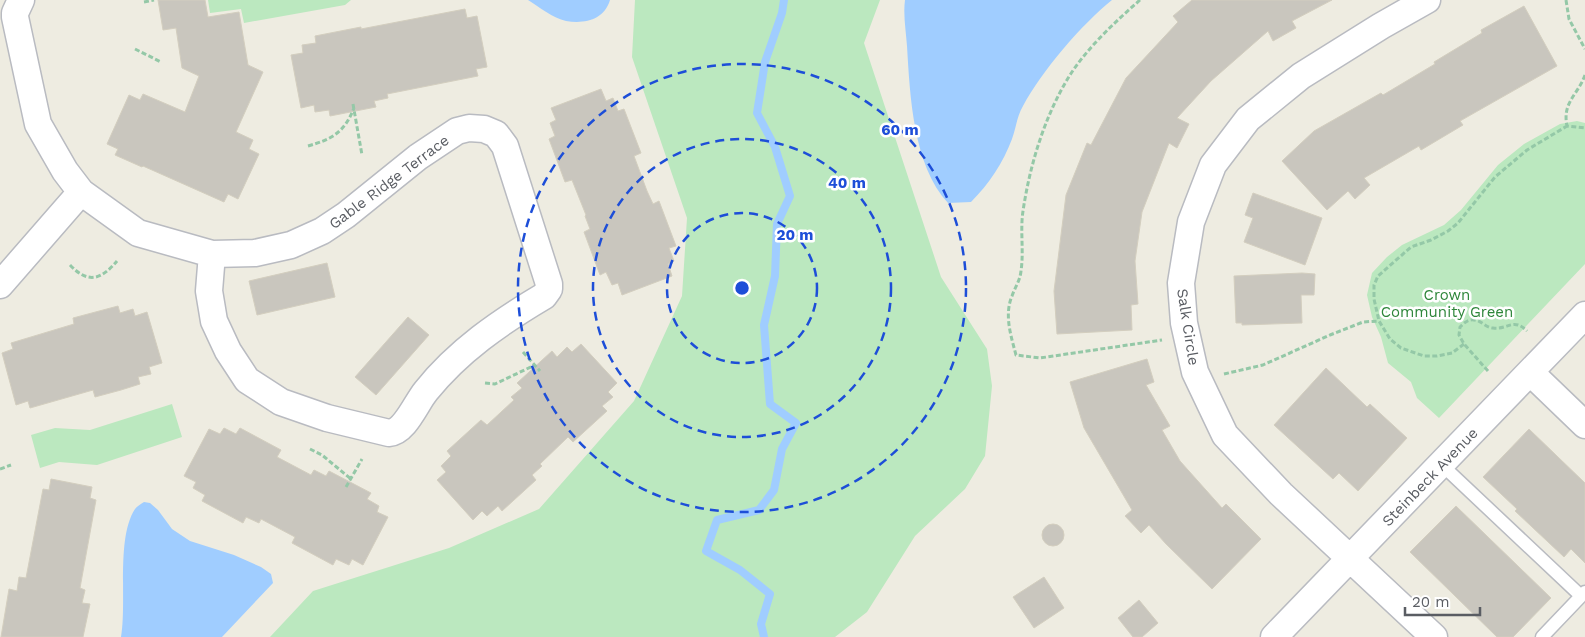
<svg xmlns="http://www.w3.org/2000/svg" width="1585" height="637" viewBox="0 0 1585 637" font-family="'Work Sans',sans-serif">
  <style>
    .green { fill: #bbe8bf }
    .water { fill: #a0cdff }
    .lines { fill: none; stroke-linecap: round; stroke-linejoin: round }
    .stream { stroke: #a0cdff; stroke-width: 8 }
    .building { fill: #c9c6be; stroke: #d3cebf }
    .service-casing { stroke: #b9bbc1; stroke-width: 15 }
    .minor-casing { stroke: #b9bbc1; stroke-width: 29 }
    .path { stroke: #94c8a7; stroke-width: 3; stroke-dasharray: 5 2.5; stroke-linecap: butt }
    .service { stroke: #fff; stroke-width: 12 }
    .minor { stroke: #fff; stroke-width: 26 }
    .ring { fill: none; stroke: #1d4ed8; stroke-width: 2.5; stroke-dasharray: 9 6 }
    .labels { text-anchor: middle; dominant-baseline: central; stroke-width: 5; stroke-linejoin: round; paint-order: stroke }
    .street-label { font-size: 15px; fill: #5a5d63; stroke: #fff }
    .park-label { font-size: 15px; fill: #2e863a; stroke: #fff }
    .centre { fill: #1d4ed8; stroke: #fff; stroke-width: 2.5 }
    .ring-label { font-size: 15px; text-anchor: middle; font-weight: bold; fill: #1d4ed8; stroke: #fff; stroke-width: 5; stroke-linejoin: round; paint-order: stroke }
  </style>
  <rect width="100%" height="100%" fill="#eeece1"/>
  <path class="green" d="M208,0h143l-6,5 -101,18 -3,-14 -31,4z
    M635,0h245l-16,43 77,234 46,72 5,37 -7,70 -20,33 -50,47 -48,76 -32,25h-565l43,-46 136,-43 90,-39 95,-108 48,-105 5,-78 -55,-161z
    M1577,121l8,2v141l-146,154 -22,-20 -6,-16 -23,-19 -7,-26 -9,-20 -5,-22 5,-22 15,-16 15,-12 42,-20 17,-15 37,-45 26,-21 36,-20z
    M172,404l10,33 -85,28 -38,-3 -19,6 -9,-33 24,-7 35,2z"/>
  <path class="water" d="M528,0h82c-6,20 -25,24 -44,21 -13,-3 -27,-14 -38,-21z
    M905,0h207c-30,24 -71,72 -89,106 -6,10 -7,22 -11,33 -9,24 -23,45 -41,63l-23,1c-35,-38 -38,-107 -41,-157 -1,-15 -4,-31 -2,-46z
    M144,502l6,1 8,7 14,19 18,12 44,14 27,12 10,7 2,9 -51,54h-101c6,-36 -5,-99 14,-128 2,-3 6,-5 9,-7z"/>
  <g class="lines">
    <path class="stream" d="M764,637l-3,-13 9,-30 -30,-24 -34,-19 11,-31 42,-10 15,-20 8,-41 14,-26 -26,-19 -6,-79 11,-49 2,-52 13,-28 -15,-49 -18,-34 8,-51 17,-49 2,-13"/>
  </g>
  <path class="building" d="M158,0h47l3,17 31,-5 9,53 15,7 -27,60 17,8 -4,9 10,5 -21,45 -10,-5 -4,8 -81,-36 -1,1 -27,-12 3,-6 -11,-5 22,-49 11,5 3,-6 42,18 14,-36 -17,-8 -6,-40 -13,2z
    M1192,0h140l-40,21 4,7 -23,13 -5,-10 -57,50 -34,37 12,6 -12,24 -8,-5 -27,69 -7,49 3,43 -7,1 1,25 -75,4 -3,-43 12,-96 21,-52 4,2 35,-67 52,-56 -5,-6z
    M1524,6l33,60 -97,55 3,4 -42,25 -2,-4 -55,32 6,7 -15,14 -7,-8 -21,19 -45,-49 32,-30 67,-38 2,2 52,-31 -1,-2 48,-29 -1,-3z
    M465,9l2,9 10,-2 10,51 -11,2 2,7 -91,18 1,4 -14,3 2,6 -46,9 -1,-6 -14,2 -1,-7 -13,3 -10,-53 12,-2 -1,-8 14,-2 -1,-7 46,-9v2z
    M601,89l5,12 7,-3 5,13 6,-2 17,44 -7,3 13,35 6,13 6,-3 17,45 -7,2 5,13 -6,3 4,12 -50,19 -4,-12 -6,2 -6,-13 -6,3 -16,-43 6,-3 -5,-13 1,-1 -14,-35 -7,2 -16,-43 6,-3 -5,-13 6,-3 -5,-12z
    M1253,193l69,25 -17,47 -61,-23 9,-24 -8,-3z
    M327,263l8,34 -78,18 -8,-34z
    M1302,273l13,1 -1,21h-13l1,28 -60,2v-2h-6l-2,-47z
    M118,306l2,7 13,-4 2,7 12,-4 15,51 -13,4 2,7 -13,3 2,7 -19,6 -26,7 -2,-7 -63,18 -2,-7 -12,4 -14,-52 11,-4 -2,-6 63,-19 -1,-6z
    M408,317l21,18 -53,60 -21,-18z
    M581,344l36,39 -9,9 5,5 -11,9 5,5 -34,31 -5,-5 -28,27 2,2 -10,9 4,5 -34,31 -4,-5 -11,10 -5,-5 -9,9 -36,-40 9,-8 -5,-6 10,-10 -4,-5 34,-31 6,5 27,-25 -3,-3 11,-9 -5,-5 35,-32 5,6 10,-10 5,5z
    M1147,359l7,23 -8,3 24,41 -8,4 18,31 42,47 4,-4 35,35 -49,50 -46,-45 -17,-19 -8,8 -16,-17 7,-6 -48,-82 -14,-46z
    M1326,368l41,39 3,-3 37,34 -49,53 -19,-18 -6,6 -59,-54z
    M224,428l12,6 4,-6 41,22 -4,7 34,18 3,-5 12,6 3,-5 42,22 -4,6 12,7 -2,6 11,5 -25,48 -11,-6 -3,6 -13,-6 -3,6 -41,-22 3,-6 -34,-18 -2,4 -13,-6 -3,6 -41,-22 3,-6 -12,-7 3,-6 -12,-6 25,-47 11,5z
    M1529,429l56,54v80l-14,-14 -7,8 -49,-46 2,-2 -34,-32z
    M51,479l41,8 -2,11 6,2 -16,88 5,2 -3,13 8,1 -7,33h-82l8,-48 8,2 2,-14 7,1 17,-89 6,1z
    M1456,506l95,92 -38,39h-16l-87,-85z
    M1042 535a11 11 0 1 1 22 0a11 11 0 1 1-22 0Z
    M1044,577l20,31 -30,20 -21,-31z
    M1139,600l19,23 -16,14h-9l-15,-19z"/>
  <g class="lines">
    <defs>
      <path id="service" d="M1442,465l139,131
        M1542,637l43,-45"/>
      <path id="minor" d="M21,0l-6,13v4l23,107 27,47 16,21 57,41 74,21 43,-1 36,-8 31,-14 24,-16 72,-58 39,-26 12,-3 15,1 12,5 9,12 44,138v5l-5,7c-44,26 -86,55 -118,95 -10,12 -21,41 -37,42l-62,-15 -46,-16 -34,-22 -19,-29 -14,-30 -5,-30 3,-37
        M1427,0l-46,26 -80,50 -53,43 -35,46 -22,57 -10,61 3,40 11,49 30,63 56,59 153,143
        M0,285l81,-93
        M1531,373l54,52
        M1274,637l311,-322"/>
    </defs>
    <use href="#service" class="service-casing"/>
    <use href="#minor" class="minor-casing"/>
    <path class="path" d="M1140,0c-25,22 -52,47 -70,75 -25,40 -40,89 -47,136 -3,20 1,40 -2,60 -1,10 -6,16 -9,25 -8,19 -1,40 4,59l24,3 122,-18
      M1566,0l3,19 16,30
      M144,2l10,-2
      M135,49l26,13
      M1585,75c-7,20 -23,27 -18,51l18,2
      M353,104l9,51
      M308,146c24,-7 36,-13 46,-38
      M70,265c18,19 31,15 47,-4
      M1464,344l-12,9 -15,3h-13l-23,-8 -11,-9 -11,-18 -5,-22v-14l4,-9 33,-29 20,-7 17,-9 10,-8 37,-46 32,-27 40,-24
      M523,352l17,19
      M1488,371l-24,-27 -5,-9 1,-8c4,-4 8,-8 14,-7 7,0 12,8 19,8 15,2 20,-11 34,3
      M1224,374l39,-9 67,-30 33,-13 16,-1
      M485,383l10,1 40,-19
      M310,449l12,6 29,24
      M0,469l11,-4
      M346,487l16,-28"/>
    <use href="#service" class="service"/>
    <use href="#minor" class="minor"/>
  </g>
  <g class="ring">
    <circle cx="742" cy="288" r="75"/>
    <circle cx="742" cy="288" r="149"/>
    <circle cx="742" cy="288" r="224"/>
  </g>
  <g class="labels">
    <g class="street-label">
      <text transform="translate(389 182) rotate(-37)">Gable Ridge Terrace</text>
      <text transform="translate(1188 327) rotate(81)">Salk Circle</text>
      <text transform="translate(1430 477) rotate(-46)">Steinbeck Avenue</text>
    </g>
    <g class="park-label">
      <text x="1447" y="295">Crown<tspan x="1447" dy="17">Community Green</tspan></text>
    </g>
  </g>
  <circle cx="742" cy="288" r="8" class="centre"/>
  <g class="ring-label">
    <text x="900" y="135">60 m</text>
    <text x="847" y="188">40 m</text>
    <text x="795" y="240">20 m</text>
  </g>
  <path d="M1405 607v8h75v-8" fill="none" stroke="#5a5d63" stroke-width="2.5"/>
  <text x="1412" y="607" font-size="15" fill="#5a5d63" stroke="#ffffff" stroke-width="4" paint-order="stroke">20 m</text>
</svg>
